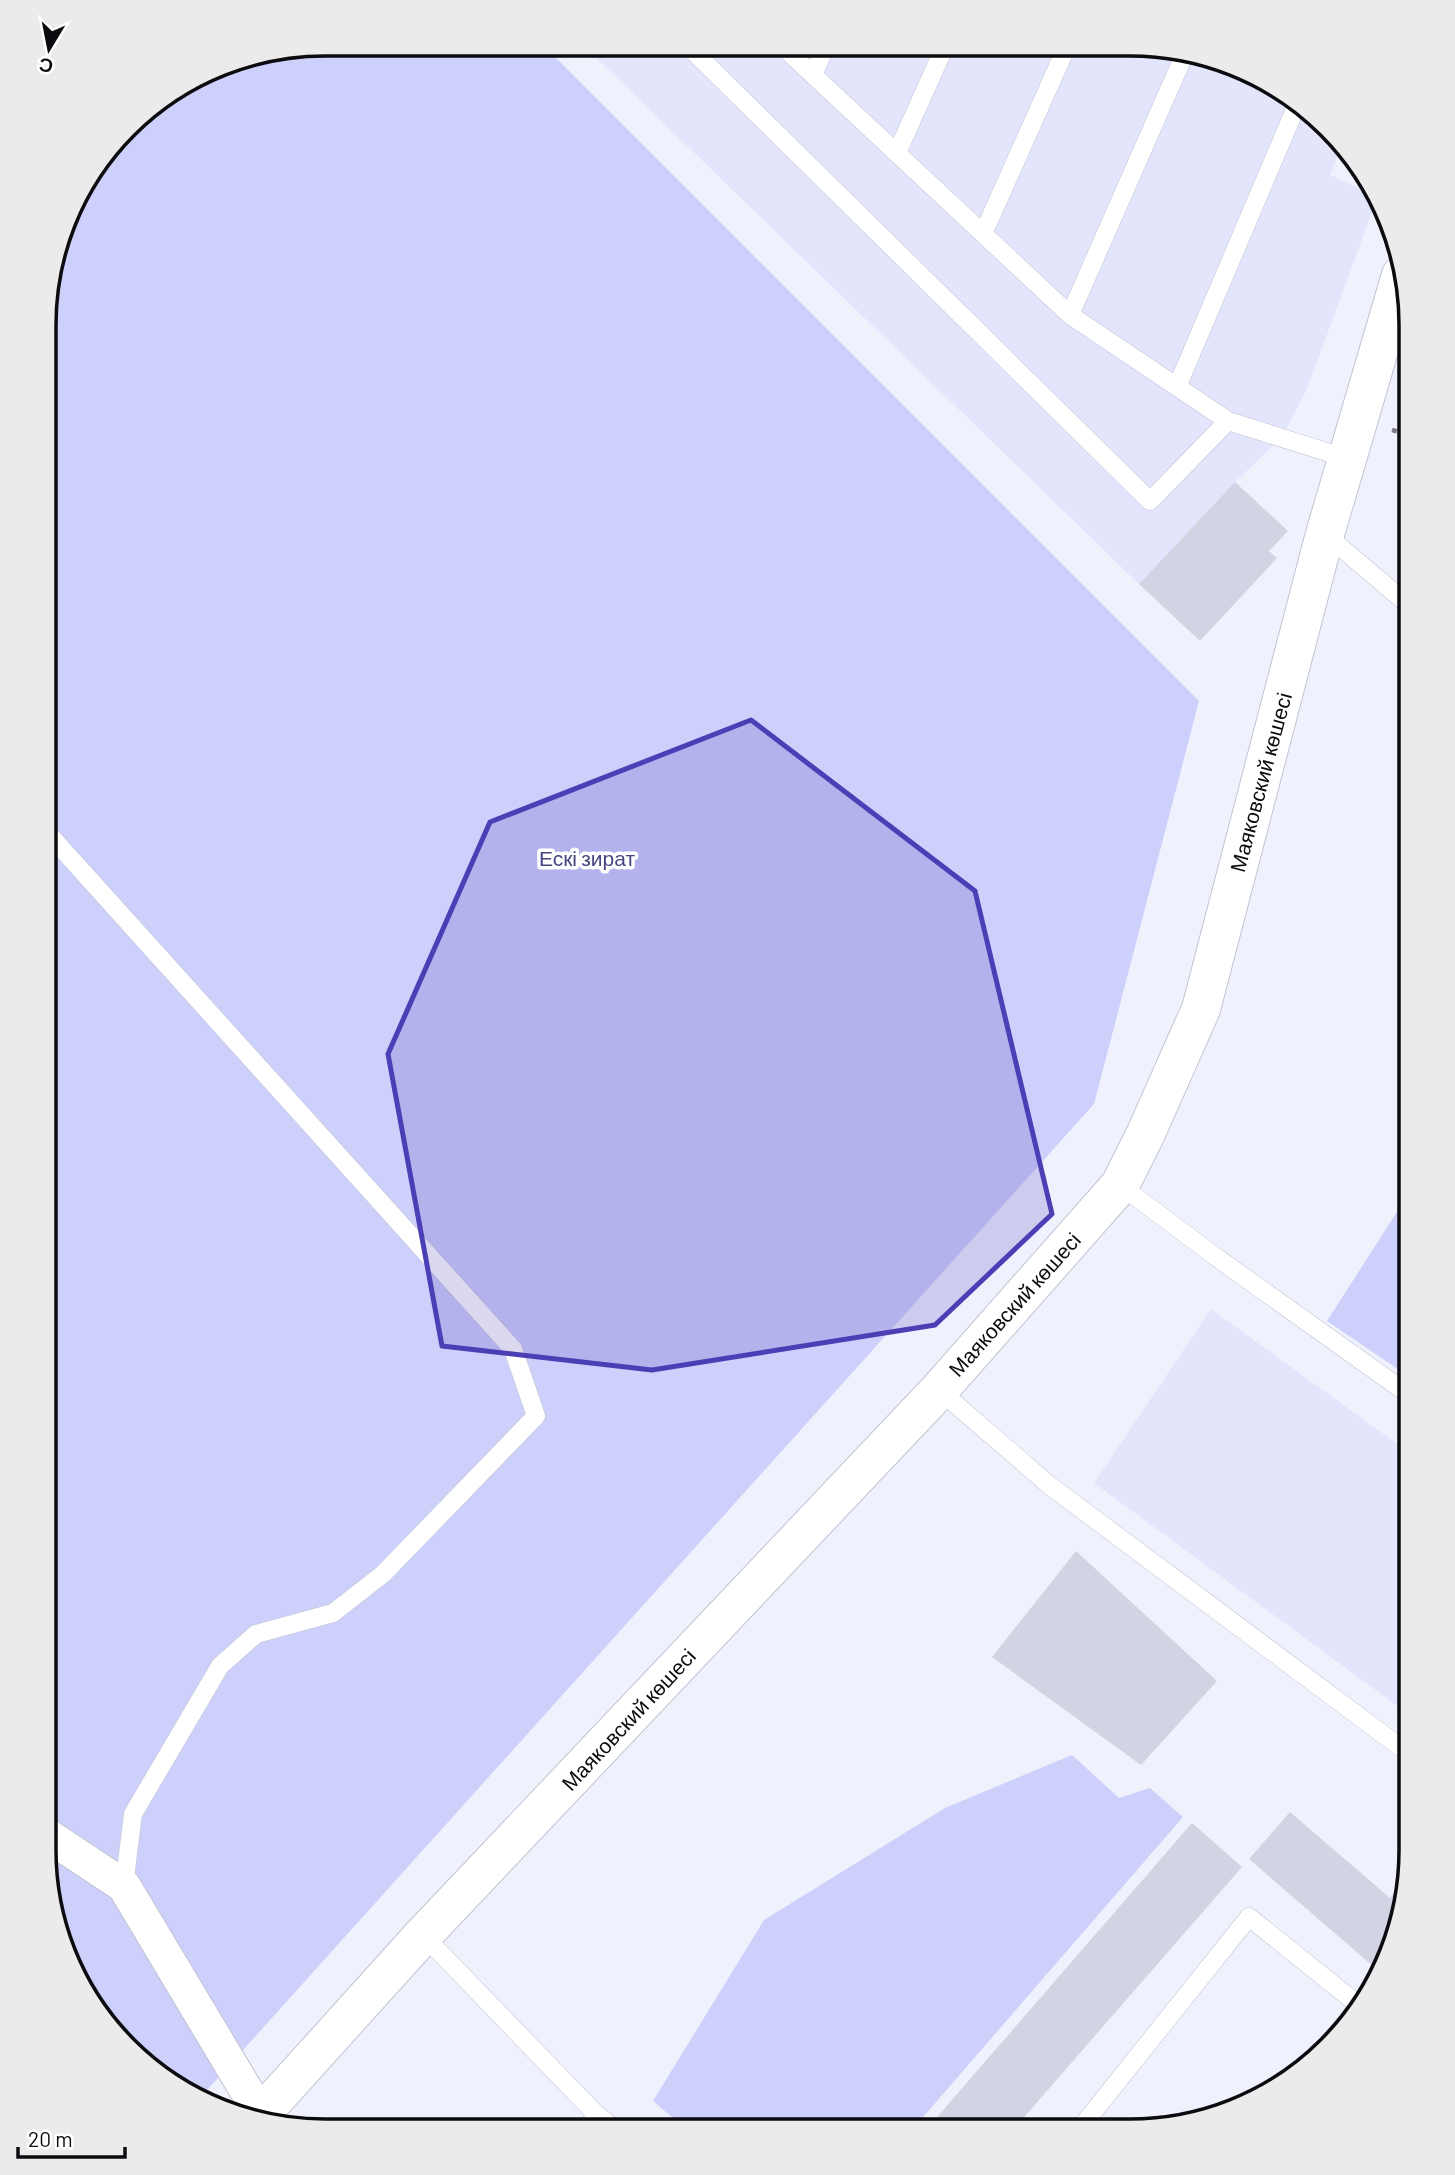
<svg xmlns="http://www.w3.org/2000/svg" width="1455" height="2175" viewBox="0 0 1455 2175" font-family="Barlow,sans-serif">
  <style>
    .built { fill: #e3e5fc }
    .green { fill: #cdd0fa }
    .building { fill: #d2d4e3 }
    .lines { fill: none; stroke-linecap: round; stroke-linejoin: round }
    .service-casing { stroke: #c2c4d3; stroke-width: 19 }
    .minor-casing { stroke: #c2c4d3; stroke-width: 35 }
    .secondary-casing { stroke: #c2c4d3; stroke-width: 40 }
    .path { stroke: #7d7e87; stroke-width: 4.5; stroke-dasharray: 5 3.5; stroke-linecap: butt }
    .service { stroke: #fff; stroke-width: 18 }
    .minor { stroke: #fff; stroke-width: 33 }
    .secondary { stroke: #fff; stroke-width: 38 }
    .marked { fill: #4c3eb5; fill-opacity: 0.2; stroke: #4c3eb5; stroke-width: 5; stroke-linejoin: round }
    .labels { text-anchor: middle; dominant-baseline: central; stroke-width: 7; stroke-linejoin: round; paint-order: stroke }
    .street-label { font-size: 21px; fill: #0b0b10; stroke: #fff }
    .park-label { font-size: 21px; fill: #474682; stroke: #fff }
    .rim { fill: none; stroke: #0b0b10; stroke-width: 3.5 }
  </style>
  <rect width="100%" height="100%" fill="#eff1fd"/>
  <path class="built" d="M583,45l584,1 71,19 63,37 42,42 -13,31 48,21 -71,193 -25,48 -47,45 -96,102z
    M1211,1309l200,145v262l-317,-233z"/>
  <path class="green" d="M325,44h217l657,657 -105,403 -895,995 -45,-26 -52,-51 -37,-64 -21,-108 2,-1562 35,-103 59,-72 94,-54z
    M1411,1190v188l-84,-57z
    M1072,1755l47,43 31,-10 33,29 -272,314 -224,-1 -34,-29 111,-181 181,-112z"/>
  <path class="building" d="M1235,482l53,49 -19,20 8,7 -77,83 -61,-57z
    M1076,1551l141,130 -76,84 -149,-108z
    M1290,1812l100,86 19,-22 -13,65 -22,26 -125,-108z
    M1192,1823l50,44 -230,264h-87z"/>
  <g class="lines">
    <defs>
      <path id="service" d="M687,45l463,456 78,-80
        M781,45l289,270 158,106 118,37
        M813,75l13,-30
        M897,153l48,-107
        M983,234l84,-188
        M1070,315l116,-264
        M1177,387l122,-287
        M1325,534l86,73
        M45,830l468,519 23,67 -153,158 -50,39 -77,21 -36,32 -87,148 -9,72
        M1120,1185l96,72 195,139
        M939,1390l110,95 351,262 11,4
        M423,1935l172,178 21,17
        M588,2130l7,-17
        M1078,2131l171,-214 112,90"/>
      <path id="minor" d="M44,1833l80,53 137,229"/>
      <path id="secondary" d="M256,2120l167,-185 516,-545 181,-205 26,-52 55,-124 124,-475 76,-259"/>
    </defs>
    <use href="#service" class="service-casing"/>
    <use href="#minor" class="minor-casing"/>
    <use href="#secondary" class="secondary-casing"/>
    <path class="path" d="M1392,430l19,5"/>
    <use href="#service" class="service"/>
    <use href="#minor" class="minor"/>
    <use href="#secondary" class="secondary"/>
  </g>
  <path class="marked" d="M751,720l224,171 77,323 -117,111 -283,45 -210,-24 -54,-292 102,-232z"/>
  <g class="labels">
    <g class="street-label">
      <text transform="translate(1260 782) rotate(-75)">Маяковский көшесі</text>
      <text transform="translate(1014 1304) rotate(-48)">Маяковский көшесі</text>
      <text transform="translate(628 1719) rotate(-47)">Маяковский көшесі</text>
    </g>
    <g class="park-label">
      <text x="587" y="857">Ескі зират</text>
    </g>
  </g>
  <path d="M0 0H1455V2175H0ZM325 56H1130A269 269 0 0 1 1399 325V1850A269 269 0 0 1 1130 2119H325A269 269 0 0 1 56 1850V325A269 269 0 0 1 325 56Z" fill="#ebebec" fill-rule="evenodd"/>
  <path class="rim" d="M325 56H1130A269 269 0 0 1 1399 325V1850A269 269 0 0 1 1130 2119H325A269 269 0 0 1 56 1850V325A269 269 0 0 1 325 56Z"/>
  <g transform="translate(49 49) rotate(190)" stroke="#ffffff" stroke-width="5" paint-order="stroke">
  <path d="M0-5L12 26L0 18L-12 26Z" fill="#0b0b10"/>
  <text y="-10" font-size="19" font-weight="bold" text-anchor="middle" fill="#0b0b10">С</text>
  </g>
  <path d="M18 2147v10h107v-10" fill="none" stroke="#0b0b10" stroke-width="3.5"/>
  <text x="28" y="2147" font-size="21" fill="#0b0b10" stroke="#ffffff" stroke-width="5" paint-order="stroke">20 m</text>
</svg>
